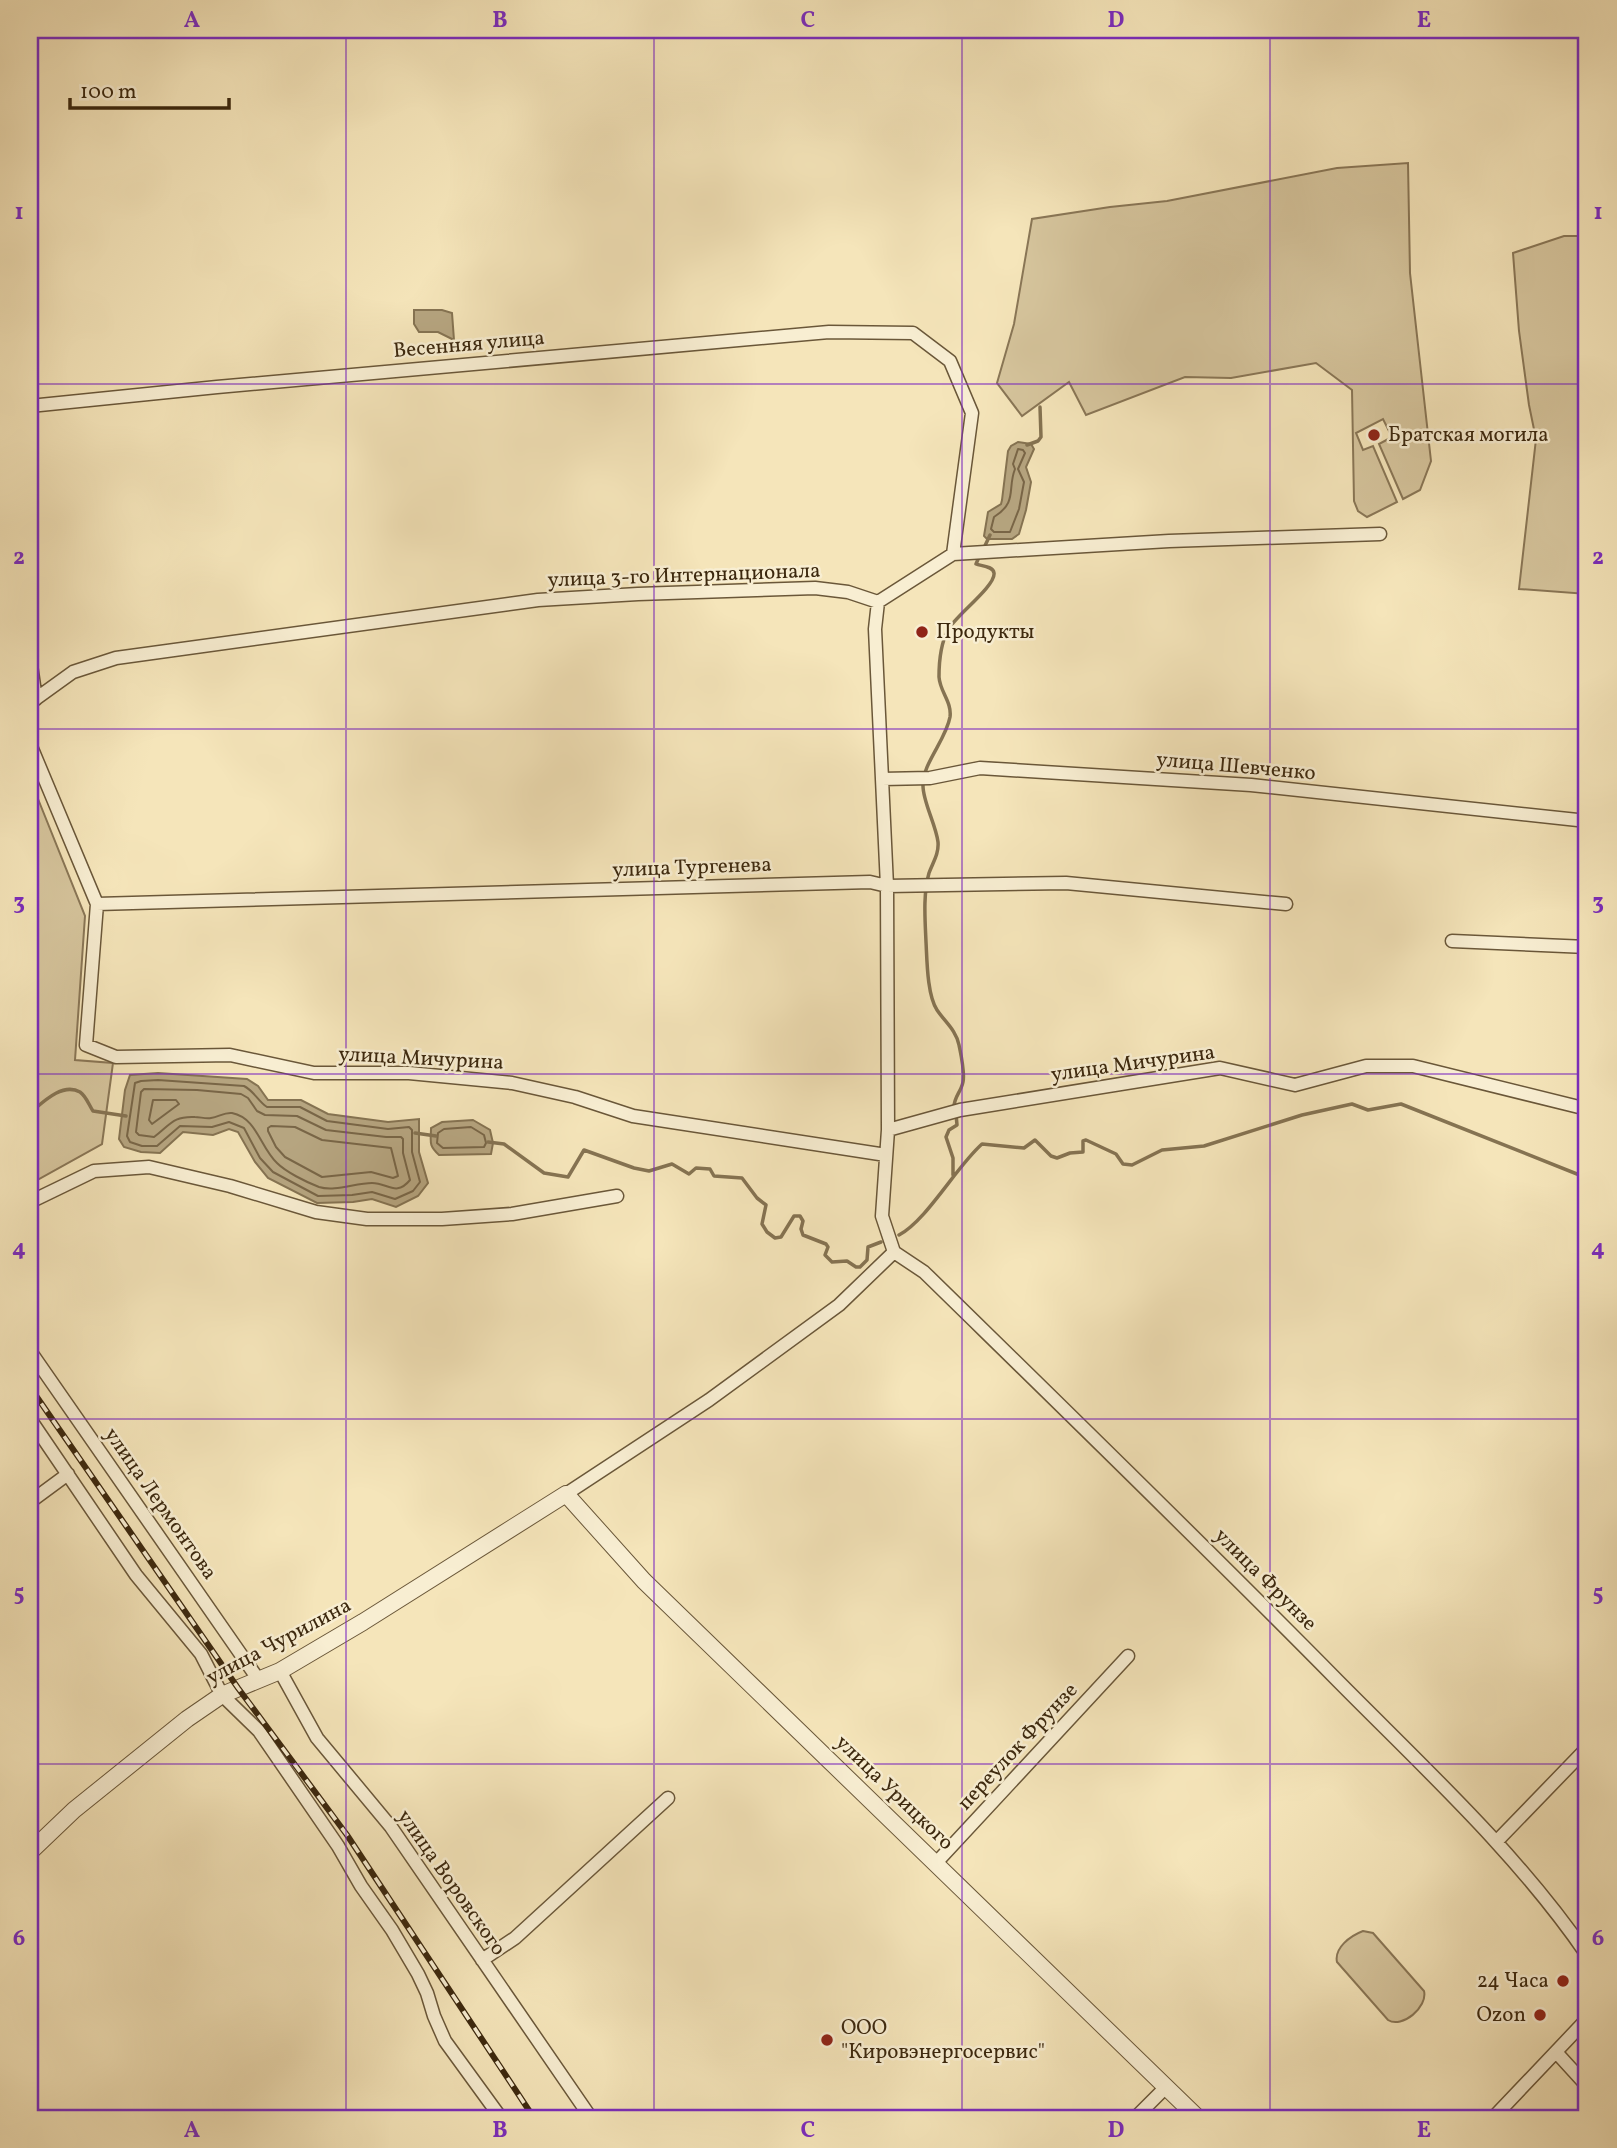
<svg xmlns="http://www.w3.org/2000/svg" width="1617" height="2148" viewBox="0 0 1617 2148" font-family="Vollkorn,serif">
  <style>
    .green { fill: #d6c59d; stroke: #897656; stroke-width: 2 }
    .water { fill: #b6a580; stroke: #857352; stroke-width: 2 }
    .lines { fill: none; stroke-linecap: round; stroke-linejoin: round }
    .shore { stroke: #796647; stroke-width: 2 }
    .stream { stroke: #857352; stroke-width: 3.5 }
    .minor-casing { stroke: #6a5739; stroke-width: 15 }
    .tertiary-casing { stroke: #6a5739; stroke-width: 18 }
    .minor { stroke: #f8eed2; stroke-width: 12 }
    .tertiary { stroke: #f8eed2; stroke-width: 16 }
    .rail-casing { stroke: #3c280e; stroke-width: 6 }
    .rail { stroke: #f8eed2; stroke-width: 3.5; stroke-dasharray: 10; stroke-linecap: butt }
    .grid { fill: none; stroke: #7b2cbf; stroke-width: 2; stroke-opacity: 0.55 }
    .poi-dot { fill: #8f2418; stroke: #f8eed2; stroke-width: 2.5 }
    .labels { text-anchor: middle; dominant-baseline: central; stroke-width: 5; stroke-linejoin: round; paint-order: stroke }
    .street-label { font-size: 21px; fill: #3c280e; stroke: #f8eed2 }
    .poi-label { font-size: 21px; fill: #3c280e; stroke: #f8eed2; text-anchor: start }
    .neatline { fill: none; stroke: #7b2cbf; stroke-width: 2.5 }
    .grid-label { font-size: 23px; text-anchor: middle; font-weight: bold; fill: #7b2cbf }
  </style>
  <rect width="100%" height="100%" fill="#f5e5ba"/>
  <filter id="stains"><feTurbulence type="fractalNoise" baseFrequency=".00286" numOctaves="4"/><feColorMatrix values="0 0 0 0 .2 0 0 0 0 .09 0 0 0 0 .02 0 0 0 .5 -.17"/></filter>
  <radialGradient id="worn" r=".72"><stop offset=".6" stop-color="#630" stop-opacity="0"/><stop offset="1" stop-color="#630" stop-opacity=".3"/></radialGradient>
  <path class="green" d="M1408,163l2,110 21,188 -11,29 -17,9 -24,-55 13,-7 -9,-18 -27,14 7,17 10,-4 24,56 -30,15 -9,-6 -4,-10 -2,-111 -36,-27 -85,15 -46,-1 -99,38 -17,-33 -47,34 -25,-33 17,-59 18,-105 78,-12 57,-6 170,-33z
    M1564,236h23v358l-68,-5 17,-150 -7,-34 -10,-74 -6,-78z
    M30,779l55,137 -10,144 38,3 -11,81 -72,40z
    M1363,1931l10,2 51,58c4,16 -22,38 -36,29l-51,-58c-3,-14 13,-26 26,-31z"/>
  <path class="water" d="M414,310h28l10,3 2,27 -16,-8h-19l-5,-8z
    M1018,442l13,2 3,5 -8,18 5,15 -5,28 -7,24 -7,5h-25l-3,-3 4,-24 13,-8 1,-4 6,-49 3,-5z
    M158,1073l89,6 11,7 10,14h33l27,14 60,8 31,-3v33l9,31 -10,13 -22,11 -24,-8 -19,3 -36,1 -49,-25 -13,-16 -17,-30 -9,-3 -16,6 -30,-3 -23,21 -19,-1 -17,-5 -5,-8 6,-49 5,-15z
    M473,1120l17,10 3,13 -2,11 -52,1c-11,-10 -8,-13 -8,-27l11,-6z"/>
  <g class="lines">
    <path class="shore" d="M1018,449l5,1 2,3 -7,16 6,13 -5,27 -9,23h-16l-3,-3 3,-12c24,-15 13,-28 21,-48l-2,-5z
      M158,1080l86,6c10,5 14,15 23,21h33l27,14 61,8 21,-2 3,3v22l8,30 -7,9 -18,8 -23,-7 -20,3 -34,1 -45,-24 -13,-14 -16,-30 -15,-6 -17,5 -32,-1 -23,20h-15l-12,-4 -3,-6 8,-53 6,-2z
      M144,1089l53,1 44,4 7,4 9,13 8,4 32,1 29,14 60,7h15l2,2v14l7,27c-14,17 -22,3 -38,3 -17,0 -37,9 -53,4 -13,-5 -33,-15 -42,-24 -17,-16 -20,-45 -45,-50 -8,-1 -13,4 -21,5 -5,1 -11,-1 -16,-1 -22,-1 -24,7 -41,20l-15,-2 -3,-3 5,-40z
      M153,1100h23l3,4 -27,20 -3,-4z
      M271,1126l24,1 27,13 69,8 7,28 -5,2 -22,-6 -49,5 -37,-20 -9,-10 -8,-16v-3z
      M471,1127l13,8 2,8 -2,4 -41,1 -6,-5 1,-10 6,-4z"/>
    <path class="stream" d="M1027,445l11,-4 3,-4 -1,-30
      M983,550l7,-15
      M954,1107c0,-10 7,-15 9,-25 2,-10 -2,-27 -4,-37 -3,-15 -14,-23 -22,-35 -10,-15 -10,-51 -11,-68 -1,-23 -3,-48 3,-69 4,-11 10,-19 9,-31 -2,-17 -15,-40 -15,-56 -1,-22 23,-46 27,-69 2,-15 -10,-25 -11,-40 0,-15 2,-34 9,-47 6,-13 48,-44 46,-57 -1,-7 -13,-7 -18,-9l3,-7
      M30,1113c12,-10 32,-31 50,-21 6,4 9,13 13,19l33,5
      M415,1133l21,3
      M488,1142l16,2 40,29 24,4 16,-27 50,18 15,3 23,-7 17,10 7,-6 14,1 4,7 28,2 15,20 9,7 -4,19 5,8 8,6 6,-1 13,-21h6l3,5 -2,8 2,6 23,9 2,3 -3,8 7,7 15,-1 9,6h4l7,-7 1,-13 13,-5
      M953,1175v-17l-7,-21 3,-7 8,-5 -1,-11
      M899,1235c28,-15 57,-68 83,-91l42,4 11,-8 16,16 6,2 13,-5 13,-1v-11l3,-1 30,14 7,10 9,1 30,-15 42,-4 98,-31 50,-11 16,6 33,-6 186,74"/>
    <defs>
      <path id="minor" d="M30,406l187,-19 612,-55 84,1 37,28 22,52 -19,141
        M878,602l-3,27 12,257 1,244 -6,86 12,36
        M30,658l6,41
        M30,703l43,-31 43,-14 422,-58 100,-6 177,-6 33,4 30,10 75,-48 216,-13 211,-7
        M30,744l67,160 -11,141 30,12 114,-2 84,18h95l103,10 63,14 58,19 253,39
        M882,779l48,-1 50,-10 271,17 336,36
        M97,904l773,-22 17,4 179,-3 220,21
        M1452,941l135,6
        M888,1130l72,-20 260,-42 75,17 71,-19h47l174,43
        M30,1202l64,-31 55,-4 81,19 86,26 51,7h75l70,-5 105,-18
        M894,1252l30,20c139,136 278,271 414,409 87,88 179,172 249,274
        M30,1351l228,328
        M30,1419l106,156 65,79 21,41 37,36 79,115 23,40 31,44 26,44 9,19 7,23 11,25 56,77
        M566,1494l143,-94 130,-95 55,-53
        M30,1502l38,-28
        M280,1671l37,67 74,89 200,291
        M1497,1841l90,-93
        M936,1863l192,-207
        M482,1960l33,-22 153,-140
        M1556,2052l31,34
        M1135,2118l31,-31
        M1493,2118l94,-99"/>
      <path id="tertiary" d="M30,1852l44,-42 113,-91 35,-24 58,-24 83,-49 203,-128 78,87 554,537"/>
    </defs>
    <use href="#minor" class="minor-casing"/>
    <use href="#tertiary" class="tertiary-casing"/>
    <use href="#minor" class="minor"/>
    <use href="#tertiary" class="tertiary"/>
    <defs>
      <path id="rail" d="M30,1387l208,301 109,147 187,283"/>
    </defs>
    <use href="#rail" class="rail-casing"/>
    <use href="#rail" class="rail"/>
  </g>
  <path class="grid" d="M346,30v2088M654,30v2088M962,30v2088M1270,30v2088M30,384h1557M30,729h1557M30,1074h1557M30,1419h1557M30,1764h1557"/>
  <g class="poi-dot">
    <circle cx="1374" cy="435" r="7"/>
    <circle cx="922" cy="632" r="7"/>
    <circle cx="1563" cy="1981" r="7"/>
    <circle cx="1540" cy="2015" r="7"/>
    <circle cx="827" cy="2040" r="7"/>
  </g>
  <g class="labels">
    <g class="street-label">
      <text transform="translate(469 345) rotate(-5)">Весенняя улица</text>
      <text transform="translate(684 576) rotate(-2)">улица 3-го Интернационала</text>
      <text transform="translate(1236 767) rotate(5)">улица Шевченко</text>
      <text transform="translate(692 868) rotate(-2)">улица Тургенева</text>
      <text transform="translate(421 1059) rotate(3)">улица Мичурина</text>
      <text transform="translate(1133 1064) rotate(-8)">улица Мичурина</text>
      <text transform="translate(160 1504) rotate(55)">улица Лермонтова</text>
      <text transform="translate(1265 1580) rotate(45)">улица Фрунзе</text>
      <text transform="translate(279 1642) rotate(-28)">улица Чурилина</text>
      <text transform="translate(1018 1747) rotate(-47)">переулок Фрунзе</text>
      <text transform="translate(894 1793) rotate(44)">улица Урицкого</text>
      <text transform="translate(451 1883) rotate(55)">улица Воровского</text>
    </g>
    <g class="poi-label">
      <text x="1388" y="435">Братская могила</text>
      <text x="936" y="632">Продукты</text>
      <text x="1549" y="1981" text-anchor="end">24 Часа</text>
      <text x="1526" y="2015" text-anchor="end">Ozon</text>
      <text x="841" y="2028">ООО<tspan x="841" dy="24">"Кировэнергосервис"</tspan></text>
    </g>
  </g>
  <rect width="1617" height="2148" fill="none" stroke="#f5e5ba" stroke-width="77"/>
  <path d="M70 98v10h159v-10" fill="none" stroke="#3c280e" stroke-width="3.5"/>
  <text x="80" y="98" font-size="21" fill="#3c280e" stroke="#f8eed2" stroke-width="5" paint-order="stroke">100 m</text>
  <rect x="38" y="38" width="1540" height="2072" class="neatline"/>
  <g class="grid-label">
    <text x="192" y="27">A</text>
    <text x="500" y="27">B</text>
    <text x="808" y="27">C</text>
    <text x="1116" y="27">D</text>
    <text x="1424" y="27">E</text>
    <text x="19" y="219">1</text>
    <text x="1598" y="219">1</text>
    <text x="19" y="564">2</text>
    <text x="1598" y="564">2</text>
    <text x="19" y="909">3</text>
    <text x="1598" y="909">3</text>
    <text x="19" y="1255">4</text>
    <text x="1598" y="1255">4</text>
    <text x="19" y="1600">5</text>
    <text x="1598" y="1600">5</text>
    <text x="19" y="1945">6</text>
    <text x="1598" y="1945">6</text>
    <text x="192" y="2137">A</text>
    <text x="500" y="2137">B</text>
    <text x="808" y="2137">C</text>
    <text x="1116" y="2137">D</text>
    <text x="1424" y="2137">E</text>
  </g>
  <rect width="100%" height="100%" filter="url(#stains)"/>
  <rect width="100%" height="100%" fill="url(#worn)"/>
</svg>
